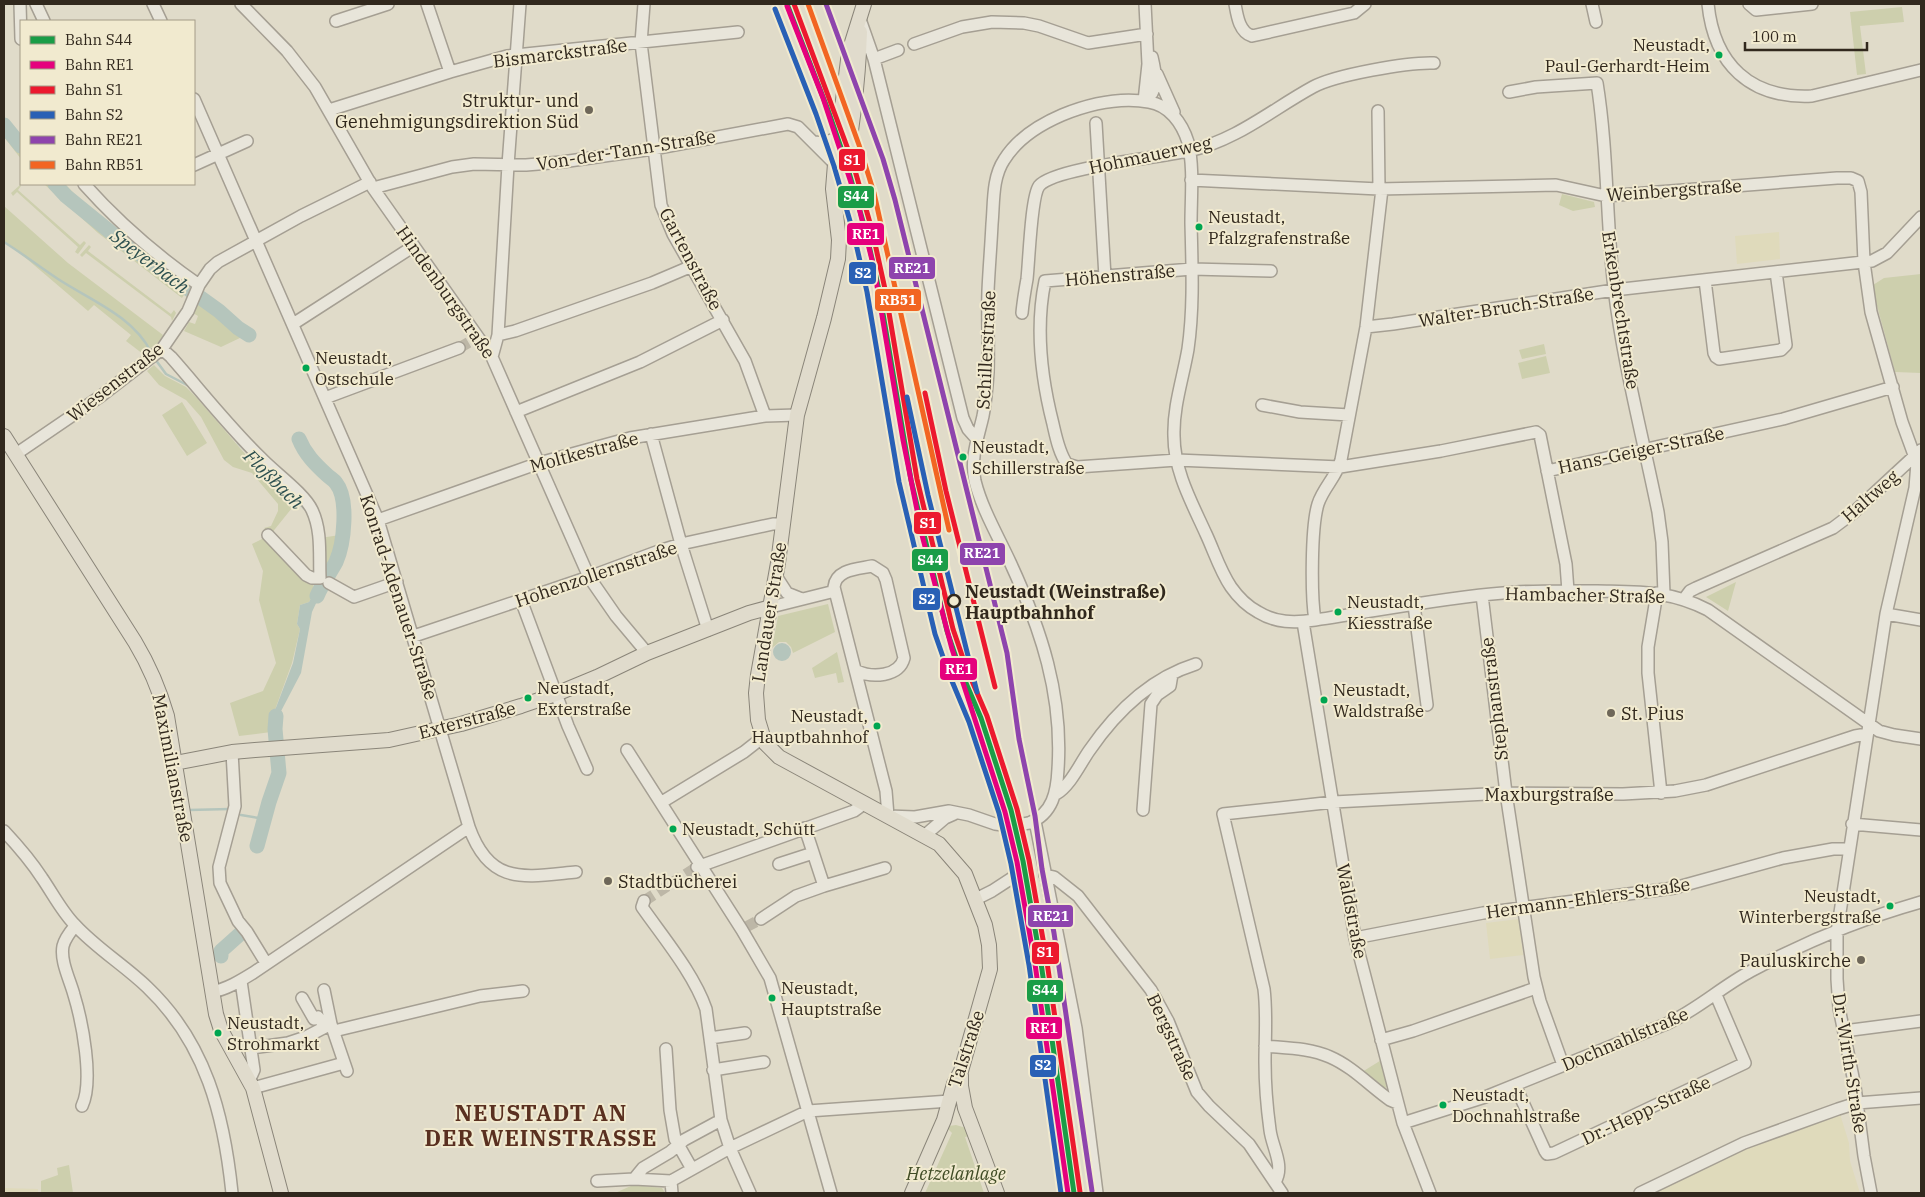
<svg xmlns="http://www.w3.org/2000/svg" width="1925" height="1197" viewBox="0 0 1925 1197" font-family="'IBM Plex Serif',serif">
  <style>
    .farmland { fill: #dfdabb }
    .green { fill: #cdcfad }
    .water { fill: #b5c5bc }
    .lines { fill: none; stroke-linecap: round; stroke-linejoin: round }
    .stream { stroke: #b5c5bc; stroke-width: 2.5 }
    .river { stroke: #b5c5bc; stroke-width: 15 }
    .minor-tunnel { stroke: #bdb7a7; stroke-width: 11; stroke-dasharray: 11 5.5; stroke-linecap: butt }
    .minor-casing { stroke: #a59f93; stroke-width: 14 }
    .major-casing { stroke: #8a8579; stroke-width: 16 }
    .minor { stroke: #e8e5da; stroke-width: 11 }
    .major { stroke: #e0dbcc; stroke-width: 14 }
    .rail-casing { stroke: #a8a49b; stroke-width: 4.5 }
    .rail { stroke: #f1eacf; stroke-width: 2.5; stroke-dasharray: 8; stroke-linecap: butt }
    .minor-bridge-casing { stroke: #a59f93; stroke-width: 14; stroke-linecap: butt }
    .minor-bridge { stroke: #e8e5da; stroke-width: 11 }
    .rail-1-casing { stroke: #f1eacf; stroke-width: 9 }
    .rail-2-casing { stroke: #f1eacf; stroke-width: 9 }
    .rail-3-casing { stroke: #f1eacf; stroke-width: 9 }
    .rail-4-casing { stroke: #f1eacf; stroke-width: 9 }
    .rail-5-casing { stroke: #f1eacf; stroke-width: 9 }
    .rail-6-casing { stroke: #f1eacf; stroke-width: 9 }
    .rail-1 { stroke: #1a9d47; stroke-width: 5 }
    .rail-2 { stroke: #e5007d; stroke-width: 5 }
    .rail-3 { stroke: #ec192e; stroke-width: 5 }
    .rail-4 { stroke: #2960b5; stroke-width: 5 }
    .rail-5 { stroke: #8e44ad; stroke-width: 5 }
    .rail-6 { stroke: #f26522; stroke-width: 5 }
    .bus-dot { fill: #00a651; stroke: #f1eacf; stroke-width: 2 }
    .poi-dot { fill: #6e6759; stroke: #f1eacf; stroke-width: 2 }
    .stop-dot { fill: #f1eacf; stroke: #31281d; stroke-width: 2.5 }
    .labels { text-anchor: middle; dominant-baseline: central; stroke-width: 4; stroke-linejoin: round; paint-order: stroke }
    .bus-label { font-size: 17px; fill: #31281d; stroke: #f1eacf; text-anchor: start }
    .street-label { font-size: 18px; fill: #31281d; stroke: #f1eacf }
    .poi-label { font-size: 18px; fill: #31281d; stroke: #f1eacf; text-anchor: end }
    .stop-label { font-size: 18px; font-weight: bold; fill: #31281d; stroke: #f1eacf; text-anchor: start }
    .park-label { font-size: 18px; font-style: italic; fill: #404c25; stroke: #f1eacf }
    .water-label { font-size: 19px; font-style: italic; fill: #2d5050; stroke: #f1eacf }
    .district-label { font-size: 22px; font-weight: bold; letter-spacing: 1px; fill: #5a3020; stroke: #f1eacf }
    .line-badge { stroke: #f1eacf; stroke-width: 2 }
    .badge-label { font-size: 14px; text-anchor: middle; font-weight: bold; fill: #fff }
  </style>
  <rect width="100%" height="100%" fill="#e0dbc9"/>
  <path class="farmland" d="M1779,232l1,27 -43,5 -2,-28z
    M1519,919l4,36 -33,4 -4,-36z
    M1840,1114l9,29 1,18 10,32h-207l103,-49z
    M4,1188l34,1v4h-34z"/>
  <path class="green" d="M1902,7l2,15 -44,4 6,48 -9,1 -7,-63z
    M4,118l17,23v18l-17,-22z
    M44,184h21l30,31 94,72 -7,11 -84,-65z
    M20,185l1,1 -3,4 62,55 4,-4 2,2 -8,11 -3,-2 3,-5 -61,-55 -4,4 -2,-3z
    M1562,194l32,8 1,5 -22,4 -14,-6z
    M4,206l64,57 95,72 -4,7 -16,12 -17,-13 5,-6 -37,-30 -6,6 -74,-63 -10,-7z
    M89,245l2,2 -3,4 83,63 3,-4 2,3 -4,8 -1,-4 -85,-64 -4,4 -2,-2z
    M1921,274v99l-26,-1 -19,-70 -3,-17 11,-7z
    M199,301l43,36 -21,10 -37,-16 5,-9 6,2 3,-8 -5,-3z
    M1544,344l2,10 -24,5 -3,-9z
    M1546,356l4,17 -28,6 -4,-16z
    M154,365l11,11 21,11 10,10 50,58 50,48 -25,31 -7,-6 7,-2 7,-15v-7l-26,-31 -19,-6 -9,-7 -23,-43 -15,-17 -27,-15 -12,-14z
    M182,402l25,41 -20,13 -25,-41z
    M340,535l-6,24 -9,15 -5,-36z
    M266,537l27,28 11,16h9l1,12 -5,9 -9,3 -3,19 3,5 -8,34 -20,55 -1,14 -32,4 -9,-33 33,-12 13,-28 -17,-63 4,-29 -11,-27z
    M1736,582l-8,29 -22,-14z
    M828,604l7,28 -42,21 -2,-6 -5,-5h-7l-7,6 6,-32z
    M837,652l7,30 -6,1 -2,-10 -21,5 -3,-10z
    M1042,888h2l20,97 28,199h-5l-29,-201z
    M1383,1059l6,27 -6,3 -21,-17z
    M956,1125l10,3 3,8 -4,1 19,56h-59l27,-60 -4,-4 1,-3z
    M69,1165l4,28h-32v-12l17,-6 -1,-7z
    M633,1185l29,3 3,5h-50z"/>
  <path class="water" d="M320,582l5,2 -13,28 -11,61 -22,42 -2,20 -5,1v-18l21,-55 7,-34 -3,-5 3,-19 9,-3z
    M773 652a9 9 0 1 1 18 0a9 9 0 1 1-18 0Z"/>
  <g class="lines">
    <path class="stream" d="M4,242c19,12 36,25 54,37 32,21 75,37 93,73
      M155,359l11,15 23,12
      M238,443l67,66
      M189,810l41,-1
      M241,815l24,4
      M233,940v2"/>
    <path class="river" d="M4,125l17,21
      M55,184l11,12 53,43 100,72 19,17 11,7
      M299,439c6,15 16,25 28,36 3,3 7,5 9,8 13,16 8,61 0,79 -6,11 -14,22 -19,34
      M257,846l12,-44 10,-29 -4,-44 1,-13
      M221,956v-5l19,-17"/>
    <path class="minor-tunnel" d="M459,348l19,-11
      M644,901l53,-34
      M746,927l15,-8"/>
    <defs>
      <path id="minor" d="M20,4l1,35
        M36,4l8,17
        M153,4l8,17
        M241,4l46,47 28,36 58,101 119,169 97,220 27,39 31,37
        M427,4l23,68
        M644,4l-3,39 20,162 12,29 72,127 20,55
        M1235,4c2,11 4,28 17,32l102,-23 11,-9
        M1592,4l4,18
        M1708,4c6,60 42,95 104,92l109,-26
        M1749,4l7,6 56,-6
        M336,21l52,-17
        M861,22l13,37 89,359 5,11 8,9
        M914,44l48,-17 30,-5 32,1 15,3 49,17 59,-9
        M874,59l24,-9
        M1157,74l17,38
        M1509,92l27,-5 61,-4c11,68 9,137 17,205 9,75 29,150 44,224l4,30 2,52
        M194,99l184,421 91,307c21,59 55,50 107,45
        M1144,101l4,-37 -3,-60
        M1144,101c16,-10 12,-27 8,-44
        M329,110l121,-38 57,-16 231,-24
        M1378,111l1,78
        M1096,123l9,154
        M814,142l11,1 13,-6
        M194,165l53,-24
        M1191,180l188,9 177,-4 50,11 231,-18h14l7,3 3,11 3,70 7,50 31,110 15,41 -2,25 -29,126 -49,318v47l2,29 16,79 9,69 7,37
        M84,184c34,38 73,72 115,101
        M373,188l79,-21 22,-3 52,1 36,-3 91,-13 135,-25 10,3 37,37
        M1271,271l-79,-2 -147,12c-10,48 -4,96 8,143 3,13 6,29 14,40l10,3 100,-7 163,7 101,-16 95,-19 4,3 26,129 2,27
        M1705,280l9,73 2,4 3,2 62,-9 5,-5 -10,-73
        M1022,313c1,-11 3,-23 5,-34 2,-17 4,-82 12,-93 14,-18 124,-29 150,-35 48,-11 82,-41 124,-64 22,-12 95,-25 121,-24
        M293,324l121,-78
        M1366,327l27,-3 221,-34 258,-29 15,-8 34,-36
        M498,335l17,-4 137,-48 40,-17
        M162,349l9,8c30,34 58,70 90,101 13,14 43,35 51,52 10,21 7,45 8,68h-8l-6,-3 -38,-40
        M492,357l6,-22 10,-170 12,-161
        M325,398l134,-50
        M1262,405l38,7 49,3
        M516,412l124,-50 83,-42
        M651,434l30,110 27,86
        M16,454l85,-58 61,-47 26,-38 11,-26 11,-16 8,-7 83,-46 69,-34
        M1547,471l236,-52 110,-32
        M378,520l161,-57 91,-25 135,-22 32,-1
        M776,576l11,17 15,6
        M329,583l25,14 43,-15
        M1657,593l-9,54v26l13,120
        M1482,595l24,198 28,184 6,24 23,64
        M1684,599l6,-8 6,-3 137,-60 20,-15 68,-63
        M521,600l47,126 19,43
        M1414,605l13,100
        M771,607l64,-16
        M1886,614l35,6
        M1315,620c-4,-24 -4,-93 3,-116 5,-16 19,-28 23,-44l25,-133 16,-138
        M1303,622l52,316 48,185 27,70
        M414,636l175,-59 70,-26 22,-7 92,-20h9
        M857,671c15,7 42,6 47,-13l-18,-78 -3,-7 -11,-7c-14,3 -36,3 -38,21l52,204 2,25 27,1 34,-6 20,4 26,9 16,2
        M627,750l115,180 28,48 61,215
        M232,752l3,54 -16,61 1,16 18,38 9,11 19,31
        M1056,794c14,-8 24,-30 33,-43 26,-38 62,-73 107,-87
        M662,802l82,-50 19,-15
        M1143,810l8,-106 6,-9 13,-9 2,-12
        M1035,821l41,207 21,165
        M1029,823c24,-9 28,-32 29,-54 5,-74 -17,-140 -48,-207 -12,-26 -28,-53 -35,-81 -5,-23 3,-43 8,-65 3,-15 4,-29 5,-44 1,-27 -1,-54 0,-81 1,-23 3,-45 4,-67 2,-21 0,-46 12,-64 13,-21 37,-36 58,-45 27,-11 58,-18 87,-13 20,3 33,21 39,40 6,25 3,55 3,81 1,42 3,84 -3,126 -5,29 -15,58 -14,87 0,35 18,67 32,98 8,17 14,37 25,53 7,10 16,19 27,25 18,11 36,11 57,8 62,-9 125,-22 188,-27 31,-3 63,-2 94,-2 41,1 73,-1 111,19l171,121 15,4 27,4
        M1852,824l69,6
        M805,828l19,58
        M4,831c14,15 27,30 38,47 11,16 20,34 33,47 21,23 49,40 72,62 59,56 77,128 85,206
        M924,836l21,-18 9,-4
        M779,864l34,-11
        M697,867l157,-56 11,-8
        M1045,875l9,2 24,19 73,94 17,31 29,71 12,14 40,38 33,49
        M976,899l16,-8 23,-15
        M644,901l-2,6c21,30 52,67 64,102l15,111 9,28 20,45
        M761,919l35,-23 28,-10 61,-18
        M75,926c-5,6 -10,12 -12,20 -3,15 7,34 11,49 8,26 20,86 8,111
        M1355,938l128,-25 191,-25 109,-30 50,-9h15
        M241,981l13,89 -4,9
        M324,990l7,34 16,47
        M212,992c15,-3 28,-11 41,-19l216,-146
        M302,998l12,21 4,-2 7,9
        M334,1031l146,-35 43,-5
        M1844,1031l77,-10
        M710,1038l35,-5
        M1381,1040l32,-9 123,-43
        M1265,1046c22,2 45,2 65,11 23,10 40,29 60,43l7,3
        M251,1048l37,-5 18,-6 25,-13
        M666,1049l4,61 5,29 17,30
        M713,1070l51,-8
        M1515,1085l30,66 2,3 7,-1 191,-90 -29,-68
        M253,1088l91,-25
        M1403,1123l82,-26 181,-73c31,-14 55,-37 85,-53 52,-28 113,-53 170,-69
        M634,1179l9,-11 27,-16 14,-12 37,-20
        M597,1181l37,-2 37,2
        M1275,1182c10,-16 -3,-35 -5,-52 -3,-22 -5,-46 -5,-68 0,-25 2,-49 -1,-73l-41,-175 111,-12 172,-9 117,1 52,-3 31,-6 149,-49 12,-2
        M672,1193l-1,-12 59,-33 78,-37 142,-10
        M1640,1193l104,-50 94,-34 19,-6 64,-5"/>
      <path id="major" d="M864,4l-15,48 -14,112 -2,25 6,51 -1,19 -14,59 -27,97 -19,148 -20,112 -2,18 2,27 7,23 14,14 160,87 26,30 20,51 4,20 1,24 -29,102 -7,13 -10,36 -32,73
        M839,201c11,-55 19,-113 21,-169
        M4,436l131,206c15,25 24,46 32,74l49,298 5,16 32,58 28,105
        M175,763l57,-11 23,-2 134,-10 72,-16 60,-18 35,-12 41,-17 50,-24 102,-40 22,-6
        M961,1075v11l4,22 32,85"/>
    </defs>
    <use href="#minor" class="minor-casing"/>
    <use href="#major" class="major-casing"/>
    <use href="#minor" class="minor"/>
    <use href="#major" class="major"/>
    <defs>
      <path id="rail" d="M996,762l25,65"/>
    </defs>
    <use href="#rail" class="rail-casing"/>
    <use href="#rail" class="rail"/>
    <defs>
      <path id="minor-bridge" d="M1011,826l18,-3"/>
    </defs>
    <use href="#minor-bridge" class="minor-bridge-casing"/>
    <use href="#minor-bridge" class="minor-bridge"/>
    <defs>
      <path id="rail-1" d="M787,4l41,106 18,52 20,70 13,58 32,190 36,151 13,38 21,49 30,92 12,51 18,102 33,230"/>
      <path id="rail-2" d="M787,6l36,92 35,106 16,64 29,172 19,95 30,114 53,163 12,50 18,102 33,229"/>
      <path id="rail-3" d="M794,4l58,156 20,70 13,59 32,190 36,150 13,38 21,49 30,93 12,51 18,102 33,230
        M925,393l21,98 49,196"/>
      <path id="rail-4" d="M775,9l41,105 18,52 20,69 13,57 32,190 36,152 14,40 20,48 30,91 12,51 18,101 32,228
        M907,397l21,98 49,197"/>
      <path id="rail-5" d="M826,4l57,155 12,41 112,453 12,86 16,77 7,53 12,64 38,258"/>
      <path id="rail-6" d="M808,4l51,141 15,48 75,337"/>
    </defs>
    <use href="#rail-1" class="rail-1-casing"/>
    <use href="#rail-2" class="rail-2-casing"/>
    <use href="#rail-3" class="rail-3-casing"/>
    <use href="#rail-4" class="rail-4-casing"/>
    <use href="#rail-5" class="rail-5-casing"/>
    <use href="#rail-6" class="rail-6-casing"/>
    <use href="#rail-1" class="rail-1"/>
    <use href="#rail-2" class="rail-2"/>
    <use href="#rail-3" class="rail-3"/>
    <use href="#rail-4" class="rail-4"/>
    <use href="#rail-5" class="rail-5"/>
    <use href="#rail-6" class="rail-6"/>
  </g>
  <g class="bus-dot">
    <circle cx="1719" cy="55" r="4.5"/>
    <circle cx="1199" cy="227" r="4.5"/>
    <circle cx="306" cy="368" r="4.5"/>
    <circle cx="963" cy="457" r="4.5"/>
    <circle cx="1338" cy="612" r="4.5"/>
    <circle cx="528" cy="698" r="4.5"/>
    <circle cx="1324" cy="700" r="4.5"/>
    <circle cx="877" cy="726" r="4.5"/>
    <circle cx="673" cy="829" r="4.5"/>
    <circle cx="1890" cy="906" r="4.5"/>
    <circle cx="772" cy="998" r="4.5"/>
    <circle cx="218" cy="1033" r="4.5"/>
    <circle cx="1443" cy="1105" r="4.5"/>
  </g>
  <g class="poi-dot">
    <circle cx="589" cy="110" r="5"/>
    <circle cx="1611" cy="713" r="5"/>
    <circle cx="608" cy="881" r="5"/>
    <circle cx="1861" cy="960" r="5"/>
  </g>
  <circle class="stop-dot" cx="954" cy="601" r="6"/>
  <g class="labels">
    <g class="bus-label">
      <text x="1710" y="45" text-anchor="end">Neustadt,<tspan x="1710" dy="21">Paul-Gerhardt-Heim</tspan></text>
      <text x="1208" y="217">Neustadt,<tspan x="1208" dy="21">Pfalzgrafenstraße</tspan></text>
      <text x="315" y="358">Neustadt,<tspan x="315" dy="21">Ostschule</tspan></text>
      <text x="972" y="447">Neustadt,<tspan x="972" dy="21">Schillerstraße</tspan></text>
      <text x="1347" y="602">Neustadt,<tspan x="1347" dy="21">Kiesstraße</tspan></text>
      <text x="537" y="688">Neustadt,<tspan x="537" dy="21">Exterstraße</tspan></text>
      <text x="1333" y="690">Neustadt,<tspan x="1333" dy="21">Waldstraße</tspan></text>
      <text x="868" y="716" text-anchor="end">Neustadt,<tspan x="868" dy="21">Hauptbahnhof</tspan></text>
      <text x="682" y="829">Neustadt, Schütt</text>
      <text x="1881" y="896" text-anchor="end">Neustadt,<tspan x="1881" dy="21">Winterbergstraße</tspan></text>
      <text x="781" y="988">Neustadt,<tspan x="781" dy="21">Hauptstraße</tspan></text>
      <text x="227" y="1023">Neustadt,<tspan x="227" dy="21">Strohmarkt</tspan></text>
      <text x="1452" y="1095">Neustadt,<tspan x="1452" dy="21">Dochnahlstraße</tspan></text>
    </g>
    <g class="street-label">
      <text transform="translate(560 53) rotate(-7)">Bismarckstraße</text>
      <text transform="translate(626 150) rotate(-9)">Von-der-Tann-Straße</text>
      <text transform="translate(1150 155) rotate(-12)">Hohmauerweg</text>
      <text transform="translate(1674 190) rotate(-4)">Weinbergstraße</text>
      <text transform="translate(691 259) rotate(62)">Gartenstraße</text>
      <text transform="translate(1120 275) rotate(-5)">Höhenstraße</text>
      <text transform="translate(446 292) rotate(55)">Hindenburgstraße</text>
      <text transform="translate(1506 307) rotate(-9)">Walter-Bruch-Straße</text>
      <text transform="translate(1621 310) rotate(81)">Erkenbrechtstraße</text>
      <text transform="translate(986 350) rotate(-87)">Schillerstraße</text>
      <text transform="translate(115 382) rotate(-38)">Wiesenstraße</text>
      <text transform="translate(1641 450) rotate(-12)">Hans-Geiger-Straße</text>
      <text transform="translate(584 452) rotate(-15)">Moltkestraße</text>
      <text transform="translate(1870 496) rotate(-41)">Haltweg</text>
      <text transform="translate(596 574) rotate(-19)">Hohenzollernstraße</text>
      <text transform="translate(1585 595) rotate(1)">Hambacher Straße</text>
      <text transform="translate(399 597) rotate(72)">Konrad-Adenauer-Straße</text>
      <text transform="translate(769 612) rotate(-81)">Landauer Straße</text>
      <text transform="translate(1494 699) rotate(-97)">Stephanstraße</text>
      <text transform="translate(467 720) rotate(-15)">Exterstraße</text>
      <text transform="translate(173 768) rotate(79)">Maximilianstraße</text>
      <text x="1549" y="794">Maxburgstraße</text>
      <text transform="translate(1588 898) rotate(-8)">Hermann-Ehlers-Straße</text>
      <text transform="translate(1352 911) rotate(79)">Waldstraße</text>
      <text transform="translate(1172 1037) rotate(65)">Bergstraße</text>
      <text transform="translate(1625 1039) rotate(-23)">Dochnahlstraße</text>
      <text transform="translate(966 1049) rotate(-72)">Talstraße</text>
      <text transform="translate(1850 1063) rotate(81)">Dr.-Wirth-Straße</text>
      <text transform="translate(1646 1110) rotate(-25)">Dr.-Hepp-Straße</text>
    </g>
    <g class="poi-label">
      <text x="579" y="100">Struktur- und<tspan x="579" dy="21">Genehmigungsdirektion Süd</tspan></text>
      <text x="1621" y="713" text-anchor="start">St. Pius</text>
      <text x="618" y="881" text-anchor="start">Stadtbücherei</text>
      <text x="1851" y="960">Pauluskirche</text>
    </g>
    <g class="stop-label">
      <text x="965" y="591">Neustadt (Weinstraße)<tspan x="965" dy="21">Hauptbahnhof</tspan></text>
    </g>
    <g class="park-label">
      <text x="956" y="1173">Hetzelanlage</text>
    </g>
    <g class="water-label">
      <text transform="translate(150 261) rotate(37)">Speyerbach</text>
      <text transform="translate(274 479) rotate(45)">Floßbach</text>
    </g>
    <g class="district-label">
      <text x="541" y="1112">NEUSTADT AN<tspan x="541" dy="25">DER WEINSTRASSE</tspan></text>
    </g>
  </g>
  <g class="line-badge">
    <rect x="838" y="148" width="28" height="24" rx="5" fill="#ec192e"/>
    <rect x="837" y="185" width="38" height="24" rx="5" fill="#1a9d47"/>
    <rect x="846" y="222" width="39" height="24" rx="5" fill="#e5007d"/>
    <rect x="888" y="256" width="48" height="24" rx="5" fill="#8e44ad"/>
    <rect x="848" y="261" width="29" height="24" rx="5" fill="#2960b5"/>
    <rect x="874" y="288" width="48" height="24" rx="5" fill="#f26522"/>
    <rect x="913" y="511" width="29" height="24" rx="5" fill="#ec192e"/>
    <rect x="959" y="542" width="47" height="24" rx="5" fill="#8e44ad"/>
    <rect x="911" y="548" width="38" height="24" rx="5" fill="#1a9d47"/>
    <rect x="912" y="587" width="29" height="24" rx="5" fill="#2960b5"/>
    <rect x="939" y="657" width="39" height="24" rx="5" fill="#e5007d"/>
    <rect x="1027" y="904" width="47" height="24" rx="5" fill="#8e44ad"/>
    <rect x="1031" y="941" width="29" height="24" rx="5" fill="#ec192e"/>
    <rect x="1026" y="979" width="38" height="24" rx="5" fill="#1a9d47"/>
    <rect x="1025" y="1016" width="38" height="24" rx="5" fill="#e5007d"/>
    <rect x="1029" y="1054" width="28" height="24" rx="5" fill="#2960b5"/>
  </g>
  <g class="badge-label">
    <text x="852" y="165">S1</text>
    <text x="856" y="201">S44</text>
    <text x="866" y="239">RE1</text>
    <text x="912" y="273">RE21</text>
    <text x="863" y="278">S2</text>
    <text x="898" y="305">RB51</text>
    <text x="928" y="528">S1</text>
    <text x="982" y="558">RE21</text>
    <text x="930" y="565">S44</text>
    <text x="927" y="604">S2</text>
    <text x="959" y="674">RE1</text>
    <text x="1051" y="921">RE21</text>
    <text x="1045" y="957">S1</text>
    <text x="1045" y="995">S44</text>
    <text x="1044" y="1033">RE1</text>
    <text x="1043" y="1070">S2</text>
  </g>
  <rect width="1925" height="1197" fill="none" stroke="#31281d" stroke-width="10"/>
  <rect x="20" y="20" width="175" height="165" fill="#f1eacf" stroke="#a49c88"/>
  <rect x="30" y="36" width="25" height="8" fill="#1a9d47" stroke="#a49c88"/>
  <text x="65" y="45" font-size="15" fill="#31281d">Bahn S44</text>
  <rect x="30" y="61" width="25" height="8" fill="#e5007d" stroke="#a49c88"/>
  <text x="65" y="70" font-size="15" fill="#31281d">Bahn RE1</text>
  <rect x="30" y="86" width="25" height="8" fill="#ec192e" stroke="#a49c88"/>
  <text x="65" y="95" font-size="15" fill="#31281d">Bahn S1</text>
  <rect x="30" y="111" width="25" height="8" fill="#2960b5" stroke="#a49c88"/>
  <text x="65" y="120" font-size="15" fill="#31281d">Bahn S2</text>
  <rect x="30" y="136" width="25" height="8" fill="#8e44ad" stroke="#a49c88"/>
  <text x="65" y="145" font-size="15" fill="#31281d">Bahn RE21</text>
  <rect x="30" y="161" width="25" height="8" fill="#f26522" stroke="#a49c88"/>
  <text x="65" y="170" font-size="15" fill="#31281d">Bahn RB51</text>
  <path d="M1745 42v8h122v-8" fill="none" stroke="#31281d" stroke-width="2.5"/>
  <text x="1752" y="42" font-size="15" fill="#31281d" stroke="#f1eacf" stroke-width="4" paint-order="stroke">100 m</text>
</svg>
